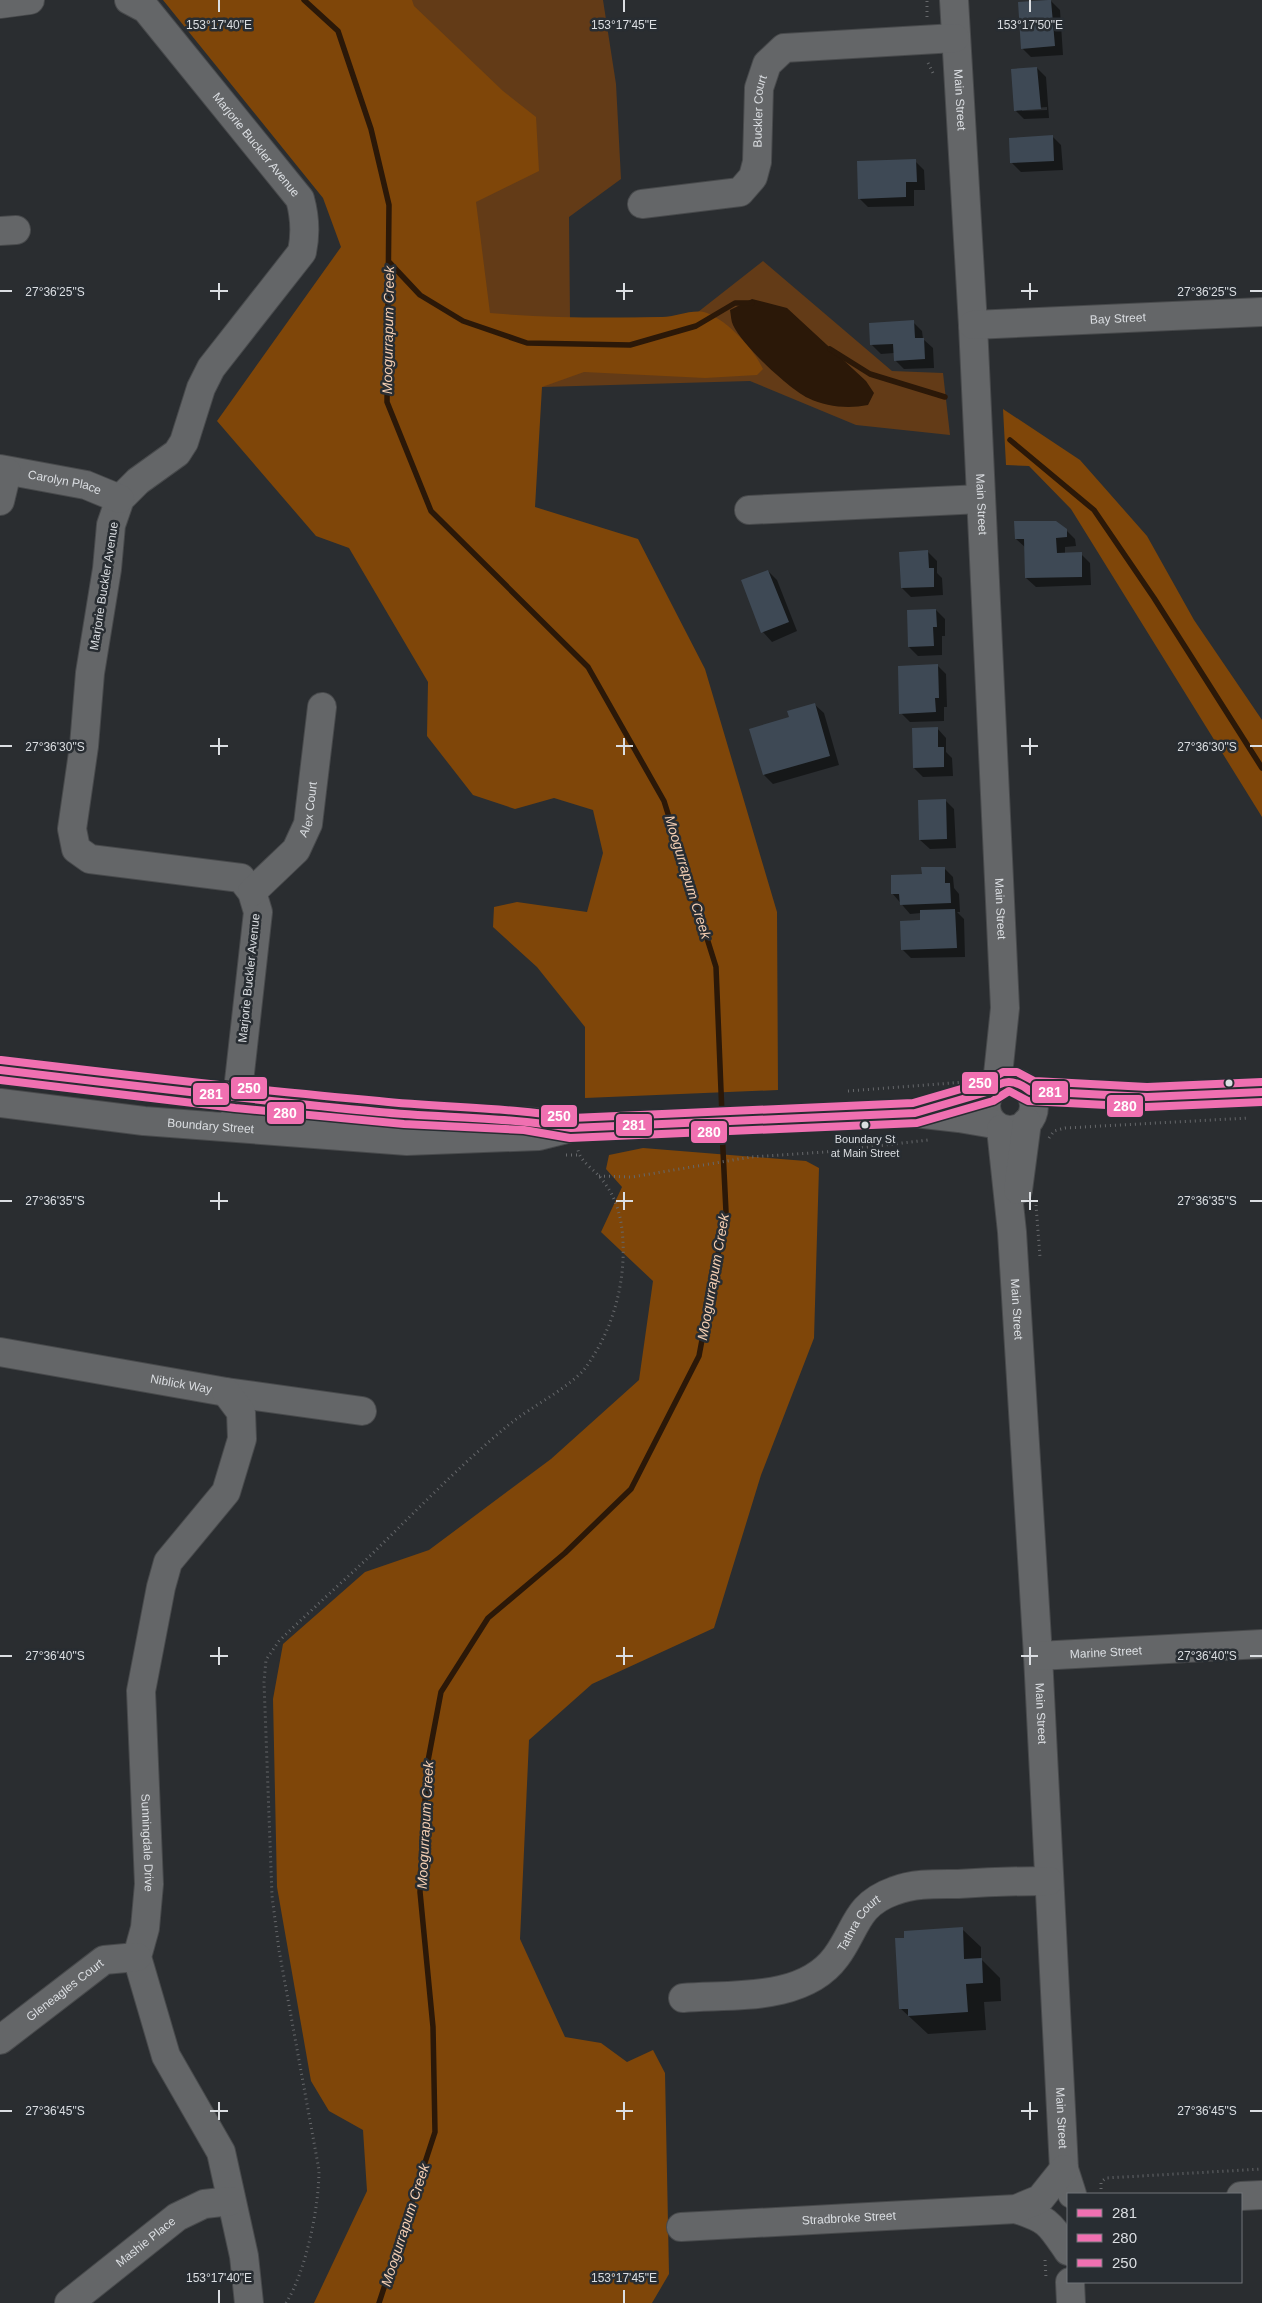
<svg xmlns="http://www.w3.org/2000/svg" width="1262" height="2303" viewBox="0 0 1262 2303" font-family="Arial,sans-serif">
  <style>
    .green { fill: #633b17 }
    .forest { fill: #7f4609 }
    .water { fill: #2b1808 }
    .shadow { fill: #0007; fill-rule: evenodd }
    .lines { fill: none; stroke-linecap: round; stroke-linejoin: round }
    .stream { stroke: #2b1808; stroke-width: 5.5 }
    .building { fill: #3e4955 }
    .minor-casing { stroke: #484a4c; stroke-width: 30 }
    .path { stroke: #66686b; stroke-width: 3; stroke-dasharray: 1 4; stroke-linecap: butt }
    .minor { stroke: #646668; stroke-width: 28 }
    .bus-1-casing { stroke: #282d32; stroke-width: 11 }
    .bus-2-casing { stroke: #282d32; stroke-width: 11 }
    .bus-3-casing { stroke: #282d32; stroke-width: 11 }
    .bus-1 { stroke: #f070b1; stroke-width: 8 }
    .bus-2 { stroke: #f070b1; stroke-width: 8 }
    .bus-3 { stroke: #f070b1; stroke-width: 8 }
    .ticks { fill: none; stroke: #dbdee2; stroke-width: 2 }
    .bus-dot { fill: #dbdee2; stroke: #282d32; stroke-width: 2 }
    .labels { text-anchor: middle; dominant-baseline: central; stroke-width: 5; stroke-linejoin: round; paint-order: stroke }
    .bus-label { font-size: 11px; fill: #dbdee2; stroke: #282d32 }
    .street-label { font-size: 12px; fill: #dbdee2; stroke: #282d32 }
    .water-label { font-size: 14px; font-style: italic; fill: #f5cfb3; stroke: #282d32 }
    .ticks-label { font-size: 12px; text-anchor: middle; fill: #dbdee2; stroke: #282d32; stroke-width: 5; stroke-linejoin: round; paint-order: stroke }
    .line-badge { stroke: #282d32; stroke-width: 2 }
    .badge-label { font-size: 14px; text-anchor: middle; font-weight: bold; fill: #fff }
  </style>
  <rect width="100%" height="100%" fill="#2a2d30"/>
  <path class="green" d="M409,0h194l13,84 5,95 -52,38 1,102 98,-2 30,-5 65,-51 129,110 51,2 7,62 -94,-10 -106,-44 -208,6 -138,-4z"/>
  <path class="forest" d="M163,0h249l2,6 89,85 33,26 3,54 -63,31 14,111c58,5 114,5 172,4 14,0 32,-9 45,-4 21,8 47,36 56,56l-6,6 -52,3 -121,-6 -42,15 -7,120 103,32 67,130 72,243 1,178 -193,8v-71l-48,-60 -44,-40 1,-20 23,-5 70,10 16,-59 -10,-43 -39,-12 -39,11 -42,-14 -46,-59 1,-54 -79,-134 -33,-12 -99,-115 124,-174 -18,-49z
    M1003,409l77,51 67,76 47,84 68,100v97l-191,-308 -42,-43 -23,-1z
    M643,1148l163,13 13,7 -5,170 -53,137 -47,153 -122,56 -63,56 -9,199 45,98 36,6 26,19 26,-12 12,23 4,201 -17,29h-338l53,-112 -4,-61 -34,-19 -18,-30 -34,-194 -4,-188 10,-55 82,-72 64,-22 122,-91 88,-79 14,-99 -52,-49 21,-45 -16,-18 3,-14z"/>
  <path class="water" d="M752,299l35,9 79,73 8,12 -6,12c-20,4 -41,2 -60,-7 -20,-10 -66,-53 -75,-73 -2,-4 -2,-10 -3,-15z"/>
  <path class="shadow" d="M1051,1l9,9 3,45 -32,2 -9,-9z
    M1037,68l9,9 3,41 -25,1 -9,-9zM1047,107v3l-25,1v-2z
    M1052,136l9,9 2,25 -42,2 -9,-9z
    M915,161l9,9 1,20h-11v16l-46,1 -9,-9z
    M913,322l9,9 1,8 10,9 1,20 -30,1 -9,-9 -1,-7 -13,1 -10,-10z
    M1066,530l9,9 1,7 -11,1v7h16l9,9 1,22 -55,2 -10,-9v-30l-10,-9z
    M928,552l9,9v12l5,5 1,17 -32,2 -9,-9z
    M768,571l9,9 20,51 -25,11 -9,-10 -20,-51z
    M936,610l9,9v17h-3v19l-24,1 -9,-9z
    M937,665l9,9 1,33h-3v14l-34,1 -9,-9z
    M814,704l10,9 15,52 -66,19 -9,-9 27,-57z
    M937,728l9,10v14l6,6 1,18 -30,1 -9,-9z
    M945,800l9,9 2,39 -26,1 -10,-9z
    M944,868l9,9 1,11 5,6 1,18h-3l7,7 1,38 -54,1 -9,-9 19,-28v-8l-11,1 -18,-21 31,-18z
    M962,1929l19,18v12l19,19 1,23 -17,1 2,28 -58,4 -28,-26 5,-69z"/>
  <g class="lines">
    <path class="stream" d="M304,0l34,31 33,98 18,76 -2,197 44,109 157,156 76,134 52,166 6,148
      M389,262l31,33 43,26 64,22 103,2 66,-19 39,-23h17
      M830,349l40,25 75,23
      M1010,440l84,70 60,88 108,170
      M379,2303l56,-171 -2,-105 -13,-135 7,-126 14,-74 47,-74 77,-65 66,-64 68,-133 27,-144 -4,-82"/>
  </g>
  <path class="building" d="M1048,0h3l4,46 -34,3 -3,-47z
    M1037,67l4,42 -27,2 -3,-42z
    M1053,135l1,26 -44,2 -1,-25z
    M916,159l1,23h-11v15l-48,2 -1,-38z
    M914,320l1,18h9l1,21 -31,2 -1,-17 -23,1 -1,-22z
    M1014,521h42l11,8v8l-11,1 1,15 25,-1v25l-57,1 -1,-39h-9z
    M928,550l1,18h5v19l-33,1 -2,-36z
    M768,570l21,52 -28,11 -20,-53z
    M936,609l1,18h-4l1,19 -26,1 -1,-37z
    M938,664l1,34h-4l1,14 -37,2 -1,-48z
    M815,703l15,53 -67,19 -14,-46 40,-12 -2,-6z
    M938,727v20h6v20l-31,1 -1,-40z
    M946,799l1,40 -28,1 -1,-40z
    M921,867h24v16h5l1,20 -51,2 -1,-11h-8v-19l31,-1z
    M955,909l2,39 -56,2 -1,-29 20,-1v-10z
    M963,1927l1,32 18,-1 1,25 -17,1 2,28 -60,4v-7h-9l-4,-71h9v-7z"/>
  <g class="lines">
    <defs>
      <g id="minor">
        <path id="s1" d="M129,0l17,9 154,190c5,18 6,34 2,53l-91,116 -10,20 -17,54 -7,11 -39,28 -18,18 -9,26 -4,44 -17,104 -6,73 -12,83 4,20 14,10 151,19 11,14 6,20 -24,214"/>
        <path id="s2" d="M954,0l19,325 32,683 -8,76"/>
        <path d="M0,4l30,-4"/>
        <path id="s3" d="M642,204l98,-12 13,-15 4,-15 2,-74 8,-24 17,-16 171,-10"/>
        <path d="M0,231l16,-1"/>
        <path id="s4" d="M973,325l289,-13"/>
        <path id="s5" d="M0,469l86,16 34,14"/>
        <path d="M0,501l7,-29"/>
        <path d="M749,510l232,-11"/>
        <path id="s6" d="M252,892l44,-42 12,-26 14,-117"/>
        <path d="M0,1070l236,28 169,16 130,8"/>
        <circle cx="1010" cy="1106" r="24"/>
        <path d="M1030,1091l117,6 115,-5"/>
        <path id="s7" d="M0,1103l144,18 263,20 132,-5 32,-8 344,-15 44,5 35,6"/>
        <path id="s8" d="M1001,1129l11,103 26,424 26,513 8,25"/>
        <path d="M1018,1190l9,-68"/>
        <path id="s9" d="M0,1352l226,40 136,19"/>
        <path id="s10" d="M226,1392l15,20 1,27 -16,53 -58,70 -7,25 -20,104 8,193 -4,44 -8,29 29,99 55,96 23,104 5,47"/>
        <path id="s11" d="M1038,1656l224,-12"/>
        <path id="s12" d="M683,1998c48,-4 120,4 153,-41 21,-28 19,-52 58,-66 20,-8 43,-7 64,-7 30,-2 61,-3 91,-3"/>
        <path id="s13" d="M0,2040l104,-80 33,-3"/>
        <path d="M1241,2196l21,-1"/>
        <path d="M1016,2209c33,11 33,14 52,42"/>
        <path id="s14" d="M681,2227l335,-18 24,-10 24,-30"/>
        <path d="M1070,2282l1,21"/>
        <path id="s15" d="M69,2303l108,-86 27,-13 27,-3"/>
      </g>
    </defs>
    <use href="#minor" class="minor-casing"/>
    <path class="path" d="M927,17v-17
      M928,63l6,12
      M848,1091l117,-9 9,-13
      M1049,1138l5,-7 11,-3 184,-10
      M566,1155h13
      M599,1176l33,1 119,-20 74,-5 103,-12
      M1036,1205l4,52
      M1101,2194v-12l5,-4 156,-9
      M1045,2260l1,18
      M286,2303c20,-32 33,-95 33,-133l-40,-220 -7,-54 -8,-214 2,-22 13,-19c30,-29 61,-57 91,-85 46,-45 91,-92 141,-133 20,-16 61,-37 75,-56 26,-36 39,-81 37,-125 -1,-25 -7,-47 -24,-66 -7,-8 -18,-14 -21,-26"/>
    <use href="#minor" class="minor"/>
    <defs>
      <path id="bus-1" d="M0,1070c126,15 253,30 379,42 64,6 128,5 192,16l344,-15 75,-22c13,-13 26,-11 40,0l117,6 115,-5"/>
      <path id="bus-2" d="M0,1080l235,28 169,16 120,6 46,8 347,-15 76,-22 16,-10 19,10 118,6 116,-5"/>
      <path id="bus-3" d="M1,1060c126,15 252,30 378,41 64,7 129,6 193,17l341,-15 72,-21 18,-10h14l17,9 113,6 115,-5"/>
    </defs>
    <use href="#bus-1" class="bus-1-casing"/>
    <use href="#bus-2" class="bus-2-casing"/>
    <use href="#bus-3" class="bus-3-casing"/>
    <use href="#bus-1" class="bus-1"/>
    <use href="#bus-2" class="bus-2"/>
    <use href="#bus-3" class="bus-3"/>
  </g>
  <path class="ticks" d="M219,0v12M624,0v12M1030,0v12M219,283v17M624,283v17M1030,283v17M0,291h12M210,291h18M616,291h17M1021,291h17M1250,291h12M219,738v17M624,738v17M1030,738v17M0,746h12M210,746h18M616,746h17M1021,746h17M1250,746h12M219,1192v18M624,1192v18M1030,1192v18M0,1201h12M210,1201h18M616,1201h17M1021,1201h17M1250,1201h12M219,1647v18M624,1647v18M1030,1647v18M0,1656h12M210,1656h18M616,1656h17M1021,1656h17M1250,1656h12M219,2102v18M624,2102v18M1030,2102v18M0,2111h12M210,2111h18M616,2111h17M1021,2111h17M1250,2111h12M219,2290v13M624,2290v13"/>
  <g class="bus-dot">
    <circle cx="1229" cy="1083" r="4.5"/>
    <circle cx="865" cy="1125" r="4.5"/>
  </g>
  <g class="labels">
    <g class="bus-label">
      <text x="865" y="1139">Boundary St<tspan x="865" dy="14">at Main Street</tspan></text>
    </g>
    <g class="street-label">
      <text stroke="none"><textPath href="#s2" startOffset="100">Main Street</textPath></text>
      <text stroke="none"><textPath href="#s3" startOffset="185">Buckler Court</textPath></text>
      <text stroke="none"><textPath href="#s1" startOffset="194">Marjorie Buckler Avenue</textPath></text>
      <text stroke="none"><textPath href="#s4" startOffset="145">Bay Street</textPath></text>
      <text stroke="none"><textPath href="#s5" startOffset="66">Carolyn Place</textPath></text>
      <text stroke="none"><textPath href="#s2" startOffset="505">Main Street</textPath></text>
      <text transform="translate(104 586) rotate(-81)">Marjorie Buckler Avenue</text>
      <text stroke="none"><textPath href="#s6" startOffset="104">Alex Court</textPath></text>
      <text stroke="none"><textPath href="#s2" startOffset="910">Main Street</textPath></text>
      <text transform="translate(249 978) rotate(-84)">Marjorie Buckler Avenue</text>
      <text stroke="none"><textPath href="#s7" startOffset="212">Boundary Street</textPath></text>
      <text stroke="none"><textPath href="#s8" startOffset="181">Main Street</textPath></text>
      <text stroke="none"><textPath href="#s9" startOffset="184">Niblick Way</textPath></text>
      <text stroke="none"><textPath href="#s11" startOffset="68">Marine Street</textPath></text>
      <text stroke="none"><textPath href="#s8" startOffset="586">Main Street</textPath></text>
      <text stroke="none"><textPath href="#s10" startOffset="482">Sunningdale Drive</textPath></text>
      <text stroke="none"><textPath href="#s12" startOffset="205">Tathra Court</textPath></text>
      <text stroke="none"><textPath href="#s13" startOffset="82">Gleneagles Court</textPath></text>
      <text stroke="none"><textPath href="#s8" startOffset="991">Main Street</textPath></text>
      <text stroke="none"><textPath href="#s14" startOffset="168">Stradbroke Street</textPath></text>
      <text stroke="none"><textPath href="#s15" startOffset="98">Mashie Place</textPath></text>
    </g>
    <g class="water-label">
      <text transform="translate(388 330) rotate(-89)">Moogurrapum Creek</text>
      <text transform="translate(688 877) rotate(73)">Moogurrapum Creek</text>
      <text transform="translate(713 1277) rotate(-80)">Moogurrapum Creek</text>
      <text transform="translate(425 1825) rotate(-87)">Moogurrapum Creek</text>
      <text transform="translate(405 2225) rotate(-72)">Moogurrapum Creek</text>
    </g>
  </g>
  <g class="ticks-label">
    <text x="219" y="29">153°17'40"E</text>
    <text x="624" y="29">153°17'45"E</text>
    <text x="1030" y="29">153°17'50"E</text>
    <text x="55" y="296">27°36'25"S</text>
    <text x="1207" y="296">27°36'25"S</text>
    <text x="55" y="751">27°36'30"S</text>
    <text x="1207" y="751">27°36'30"S</text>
    <text x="55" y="1205">27°36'35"S</text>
    <text x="1207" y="1205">27°36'35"S</text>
    <text x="55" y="1660">27°36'40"S</text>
    <text x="1207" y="1660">27°36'40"S</text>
    <text x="55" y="2115">27°36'45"S</text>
    <text x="1207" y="2115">27°36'45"S</text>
    <text x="219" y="2282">153°17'40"E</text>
    <text x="624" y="2282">153°17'45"E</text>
  </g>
  <g class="line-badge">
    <rect x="961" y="1071" width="38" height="24" rx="5" fill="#f070b1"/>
    <rect x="230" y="1076" width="38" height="24" rx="5" fill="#f070b1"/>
    <rect x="1031" y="1080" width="38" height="24" rx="5" fill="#f070b1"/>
    <rect x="192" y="1082" width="38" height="24" rx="5" fill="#f070b1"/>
    <rect x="1106" y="1094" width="38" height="24" rx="5" fill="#f070b1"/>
    <rect x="266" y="1101" width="39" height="24" rx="5" fill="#f070b1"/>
    <rect x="540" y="1104" width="38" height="24" rx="5" fill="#f070b1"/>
    <rect x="615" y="1113" width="38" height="24" rx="5" fill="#f070b1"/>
    <rect x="690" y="1120" width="38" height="24" rx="5" fill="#f070b1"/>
  </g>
  <g class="badge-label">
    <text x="980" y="1088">250</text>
    <text x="249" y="1093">250</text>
    <text x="1050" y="1097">281</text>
    <text x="211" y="1099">281</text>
    <text x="1125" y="1111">280</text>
    <text x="285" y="1118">280</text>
    <text x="559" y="1121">250</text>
    <text x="634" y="1130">281</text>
    <text x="709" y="1137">280</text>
  </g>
  <rect x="1067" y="2193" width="175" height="90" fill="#282d32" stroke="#707478"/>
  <rect x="1077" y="2209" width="25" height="8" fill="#f070b1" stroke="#707478"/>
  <text x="1112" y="2218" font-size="15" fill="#dbdee2">281</text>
  <rect x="1077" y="2234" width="25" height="8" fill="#f070b1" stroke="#707478"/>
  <text x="1112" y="2243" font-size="15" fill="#dbdee2">280</text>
  <rect x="1077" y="2259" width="25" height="8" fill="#f070b1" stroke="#707478"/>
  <text x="1112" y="2268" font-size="15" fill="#dbdee2">250</text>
</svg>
